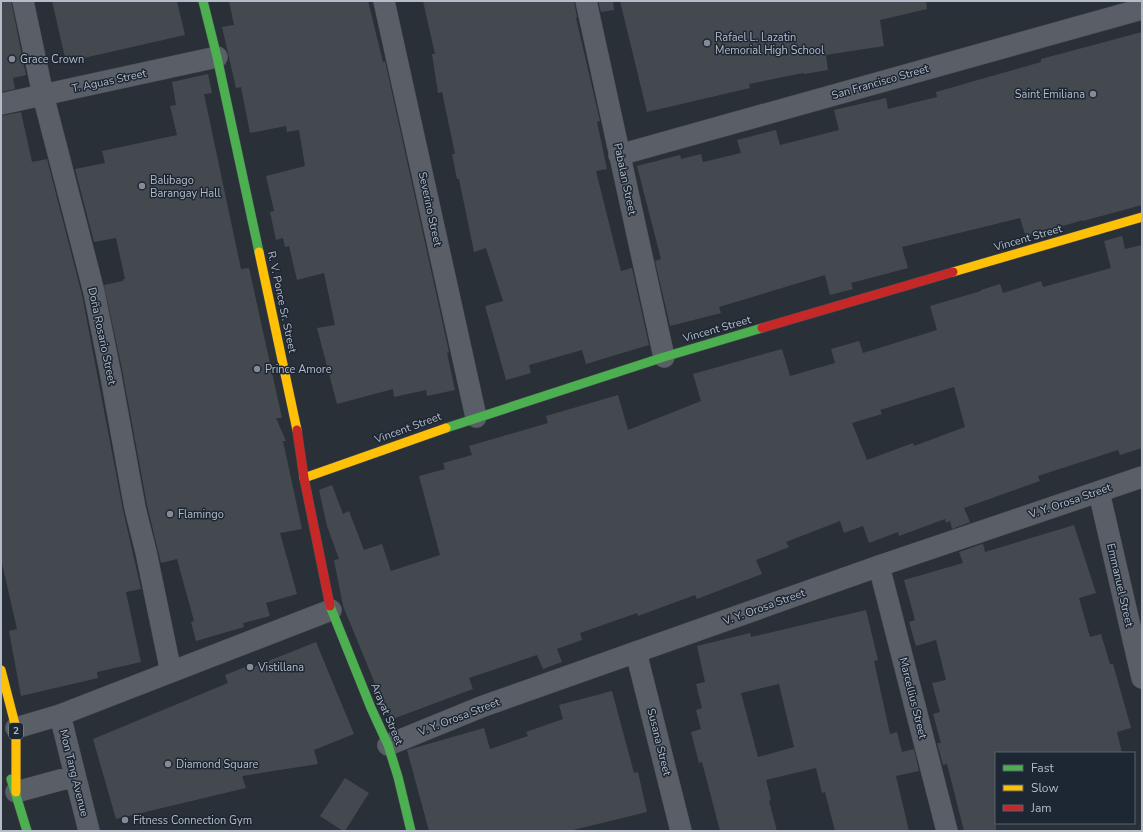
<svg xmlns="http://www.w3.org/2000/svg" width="1143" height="832" viewBox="0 0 1143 832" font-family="'Nunito Sans',sans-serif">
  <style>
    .building { fill: #444950; fill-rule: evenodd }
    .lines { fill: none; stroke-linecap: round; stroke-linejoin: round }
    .street-casing { stroke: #484c53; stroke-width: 22 }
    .fast-casing { stroke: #484c53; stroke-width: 10 }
    .slow-casing { stroke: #484c53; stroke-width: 10 }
    .jam-casing { stroke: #484c53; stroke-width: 10 }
    .street { stroke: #5a5e66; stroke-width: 21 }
    .fast { stroke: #4caf50; stroke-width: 9 }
    .slow { stroke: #ffc107; stroke-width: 9 }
    .jam { stroke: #c62828; stroke-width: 9 }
    .poi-dot { fill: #848b96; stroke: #1d2633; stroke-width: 1.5 }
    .labels { text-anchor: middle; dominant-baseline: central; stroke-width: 3; stroke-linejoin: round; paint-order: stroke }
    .shield { fill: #1d2633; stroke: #878f9c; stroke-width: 1 }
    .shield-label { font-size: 10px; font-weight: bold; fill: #b4bcc9 }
    .poi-label { font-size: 11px; fill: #b4bcc9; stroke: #1d2633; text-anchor: start }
    .street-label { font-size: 11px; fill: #b4bcc9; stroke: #1d2633 }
  </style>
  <rect width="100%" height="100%" fill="#2a3038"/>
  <path class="building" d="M1,1h10l15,74 -13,3 2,11 -14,3z
    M52,1h125l8,34 -119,27z
    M229,1h139l15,61 2,-1 64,291 -2,1 8,37 -28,6 -1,-6 -32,7 -1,-8 -56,15 -20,-76 18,-3 -11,-52 -27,7 -8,-34 -4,1 -2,-9 -7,2 -6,-28 4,-1 -8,-35 39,-10 -6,-36 -12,2 -1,-6 -36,7 -9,-46 -5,1 -14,-61 12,-2z
    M423,1h151l3,16 -1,1 24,103 -3,1 10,47 -11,2 25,100 11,-3 17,77 -63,19 -4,-14 -53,15 2,8 -25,7 -21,-74 18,-5 -17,-53 -12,4 -15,-73h-2l-5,-25h3l-13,-62 -4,1 -6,-39h3z
    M598,1h15l1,9 -13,2z
    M620,1h306l1,8 -47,11 4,26 -58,9 2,15 -24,4 -1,-1 -54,11 1,4 -103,24z
    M1142,32v173l-59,16v-1l-57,17 -6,-19 -118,29 6,21 -57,15 2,6 -23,6 -5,-20 -106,32 2,6 -51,13 -15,-65 6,-2 -24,-93 43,-11 1,4 20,-5 2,8 38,-9 -4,-13 39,-10 4,15 59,-15 -5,-20 52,-12 2,11 49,-12 -1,-5 105,-30v-3z
    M208,74l4,19 -8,1 37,175 8,-1 33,150h-6l10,23h-3l19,88 -22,4 17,61 -31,9 4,13 -27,7 1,4 -48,14 -5,-19 3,-1 -17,-62 -16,4 -14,-58 -25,-136 -18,-84 19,-4v-2h2l-9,-41 -22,4 -19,-73 30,-6 -3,-12 75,-16 -7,-29 6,-1 -4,-23z
    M21,112l11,50 15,-3 35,136 41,215 18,79 -15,3 15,70 -44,10 1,6 -77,18 -12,-65 8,-2 -16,-70v-443z
    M1122,236l3,13 17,-4v203l-22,7 -2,-5 -80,26 2,5 -76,27 6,14 -18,7 -2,-8 -4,2 -1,-4 -46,17 -1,-4 -29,11 -6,-17 -19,7 -4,-12 -54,21 3,5 -33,13 6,14 -65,25 -2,-4 -57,21 -1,-3 -57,20 2,7 -25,9 5,13 -19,7 -6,-14 -68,23 4,11 -83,31 -47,-114 -9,-46 5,-1 -12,-33 -8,-36 13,-5 11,29 6,-3 15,39 18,-6 9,27 49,-16 -21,-79 26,-7 -2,-6 29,-8 -3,-9 79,-23 -2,-7 72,-21 10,35 73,-29 -8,-27 89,-25 8,27 45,-13 -4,-14 28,-8 4,12 74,-23 -7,-24 51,-15v-1l19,-6 3,9 38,-12 2,6 68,-19 -7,-27zM954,387l11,40 -51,19 -1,-3 -46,17 -15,-37 30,-9 -2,-4z
    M1074,525l22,68 -17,5 11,39 11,-3 9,30h3l18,64 -14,4 5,21h-126v78h-32l-17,-67 -4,1 -6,-22h4l-8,-29 7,-2 -8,-29 14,-3 -10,-40 -20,6 -7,-24 6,-2 -11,-40 59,-17 -4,-11 20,-7 4,-1 2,8z
    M866,610l12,50 -4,1 16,73 7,-2 5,20 12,-3 5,22 -23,5 13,55h-74l-10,-39 -3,1 -6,-25 -50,12 5,20 -2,1 8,30h-57l-18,-69 -3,1 -8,-31 10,-3 -5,-19 6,-2 -6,-24 9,-2 -8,-36 53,-13 1,4zM779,684l15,63 -36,10 -17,-64z
    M316,642l38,92 -40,16 4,14 -76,12 4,12 -130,31 -23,-80 135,-56 -3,-8 20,-8 1,3z
    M612,691l22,82 4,-1 9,40 -78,19h-140l-22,-81 77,-22 6,21 38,-13 -2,-4 37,-13 -4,-14z
    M345,778l24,15 -24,38h-2l-23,-15z"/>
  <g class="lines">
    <defs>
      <path id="street" d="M23,1l20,94 51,197 16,79 25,137 11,44 25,120
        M384,1l92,416
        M586,1l78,356
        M1,104l216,-47
        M619,155l523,-146
        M1099,492l43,186
        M879,566l68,265
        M636,652l45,179
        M60,715l29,116
        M16,728l44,-13 271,-105
        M388,745l93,-38 398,-141 263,-89
        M16,792l59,-16"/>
      <path id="fast" d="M203,1l14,56 42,195
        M446,428l218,-71 98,-29
        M330,606l41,102 17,37 10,32 13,54
        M11,779l16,52"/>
      <path id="slow" d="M259,252l38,178
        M953,272l189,-55
        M304,478l142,-50
        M1,670l15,58v64"/>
      <path id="jam" d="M762,328l191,-56
        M297,430l7,48 26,128"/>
    </defs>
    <use href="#street" class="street-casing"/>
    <use href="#fast" class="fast-casing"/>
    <use href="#slow" class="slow-casing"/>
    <use href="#jam" class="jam-casing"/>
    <use href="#street" class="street"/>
    <use href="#fast" class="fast"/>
    <use href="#slow" class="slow"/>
    <use href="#jam" class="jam"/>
  </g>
  <g class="poi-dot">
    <circle cx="707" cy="43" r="4"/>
    <circle cx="12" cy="59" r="4"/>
    <circle cx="1093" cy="94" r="4"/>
    <circle cx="142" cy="186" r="4"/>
    <circle cx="257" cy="369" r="4"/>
    <circle cx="170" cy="514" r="4"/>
    <circle cx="250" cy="667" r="4"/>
    <circle cx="168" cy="764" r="4"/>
    <circle cx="125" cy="820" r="4"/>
  </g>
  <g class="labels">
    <rect class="shield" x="9" y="723" width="14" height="16" rx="3"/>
    <g class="shield-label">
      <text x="16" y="731">2</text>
    </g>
    <g class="poi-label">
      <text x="715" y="37">Rafael L. Lazatin<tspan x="715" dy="13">Memorial High School</tspan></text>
      <text x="20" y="59">Grace Crown</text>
      <text x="1085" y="94" text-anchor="end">Saint Emiliana</text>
      <text x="150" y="180">Balibago<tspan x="150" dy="13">Barangay Hall</tspan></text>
      <text x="265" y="369">Prince Amore</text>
      <text x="178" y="514">Flamingo</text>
      <text x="258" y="667">Vistillana</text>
      <text x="176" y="764">Diamond Square</text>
      <text x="133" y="820">Fitness Connection Gym</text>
    </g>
    <g class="street-label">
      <text transform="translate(109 81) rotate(-12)">T. Aguas Street</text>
      <text transform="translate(880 82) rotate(-16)">San Francisco Street</text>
      <text transform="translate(625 179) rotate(78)">Pabalan Street</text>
      <text transform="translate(430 209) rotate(78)">Severino Street</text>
      <text transform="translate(1028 238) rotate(-16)">Vincent Street</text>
      <text transform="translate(282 302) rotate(78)">R. V. Ponce Sr. Street</text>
      <text transform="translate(717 329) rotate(-16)">Vincent Street</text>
      <text transform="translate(102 336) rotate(78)">Doña Rosario Street</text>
      <text transform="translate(408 428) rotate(-20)">Vincent Street</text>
      <text transform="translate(1070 501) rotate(-19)">V. Y. Orosa Street</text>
      <text transform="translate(1120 585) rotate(77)">Emmanuel Street</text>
      <text transform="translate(764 607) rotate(-20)">V. Y. Orosa Street</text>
      <text transform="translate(913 698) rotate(76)">Marcellius Street</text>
      <text transform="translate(387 714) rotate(67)">Arayat Street</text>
      <text transform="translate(459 717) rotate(-21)">V. Y. Orosa Street</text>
      <text transform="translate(659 742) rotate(76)">Susana Street</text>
      <text transform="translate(74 773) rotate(76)">Mon Tang Avenue</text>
    </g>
  </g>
  <rect width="1143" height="832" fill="none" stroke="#b4bcc9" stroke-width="4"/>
  <rect x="995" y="752" width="140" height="72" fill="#1d2633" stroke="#59626f"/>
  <rect x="1003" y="765" width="20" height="6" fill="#4caf50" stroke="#59626f"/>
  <text x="1031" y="772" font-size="12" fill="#b4bcc9">Fast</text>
  <rect x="1003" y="785" width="20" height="6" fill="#ffc107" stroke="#59626f"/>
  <text x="1031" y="792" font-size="12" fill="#b4bcc9">Slow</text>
  <rect x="1003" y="805" width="20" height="6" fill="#c62828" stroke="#59626f"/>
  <text x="1031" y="812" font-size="12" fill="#b4bcc9">Jam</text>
</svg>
